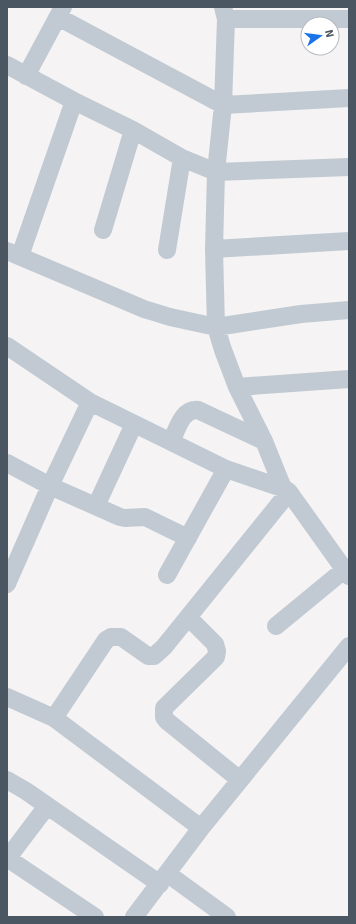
<svg xmlns="http://www.w3.org/2000/svg" width="356" height="924" viewBox="0 0 356 924" font-family="Signika,sans-serif">
  <style>
    .lines { fill: none; stroke-linecap: round; stroke-linejoin: round }
    .minor { stroke: #c1cad2; stroke-width: 18 }
  </style>
  <rect width="100%" height="100%" fill="#f5f3f3"/>
  <g class="lines">
    <path class="minor" d="M223,7l3,12 -3,86 -7,67 -2,77 2,78 7,23 14,37 27,54 19,47
      M58,17l165,88 126,-7
      M226,19h123
      M7,65l67,36 59,29 49,28 34,14 133,-5
      M26,76l37,-69
      M103,230l30,-100
      M214,249l135,-8
      M167,250l15,-92
      M7,251l137,58 26,8 46,10 85,-13 48,-4
      M20,256l54,-155
      M7,346l83,56 136,67 59,20 4,3 60,84
      M237,387l112,-8
      M171,442c6,-12 11,-34 27,-32l66,31
      M7,463l43,23 70,31 5,1 20,-1 43,21
      M96,506l38,-82
      M167,575l59,-106
      M7,584l43,-98 40,-84
      M188,617l27,27 2,7 -1,6 -52,51v9l3,4 73,59
      M276,626l68,-56
      M7,697l47,21 147,110
      M54,718l52,-78 5,-3h10l27,19h6l10,-9 125,-155
      M7,780l19,11 134,93
      M7,858l88,59
      M7,859l40,-53
      M168,874l59,43
      M134,917l67,-89 148,-182"/>
  </g>
  <rect width="356" height="924" fill="none" stroke="#4a5661" stroke-width="16"/>
  <g transform="translate(320 36) rotate(76)"><circle r="19" fill="#ffffff" stroke="#b7bbc0"/>
  <path d="M0-3L7 15L0 10L-7 15Z" fill="#1a73e8"/>
  <text y="-6" font-size="11" font-weight="bold" text-anchor="middle" fill="#4a5661">N</text>
  </g>
</svg>
